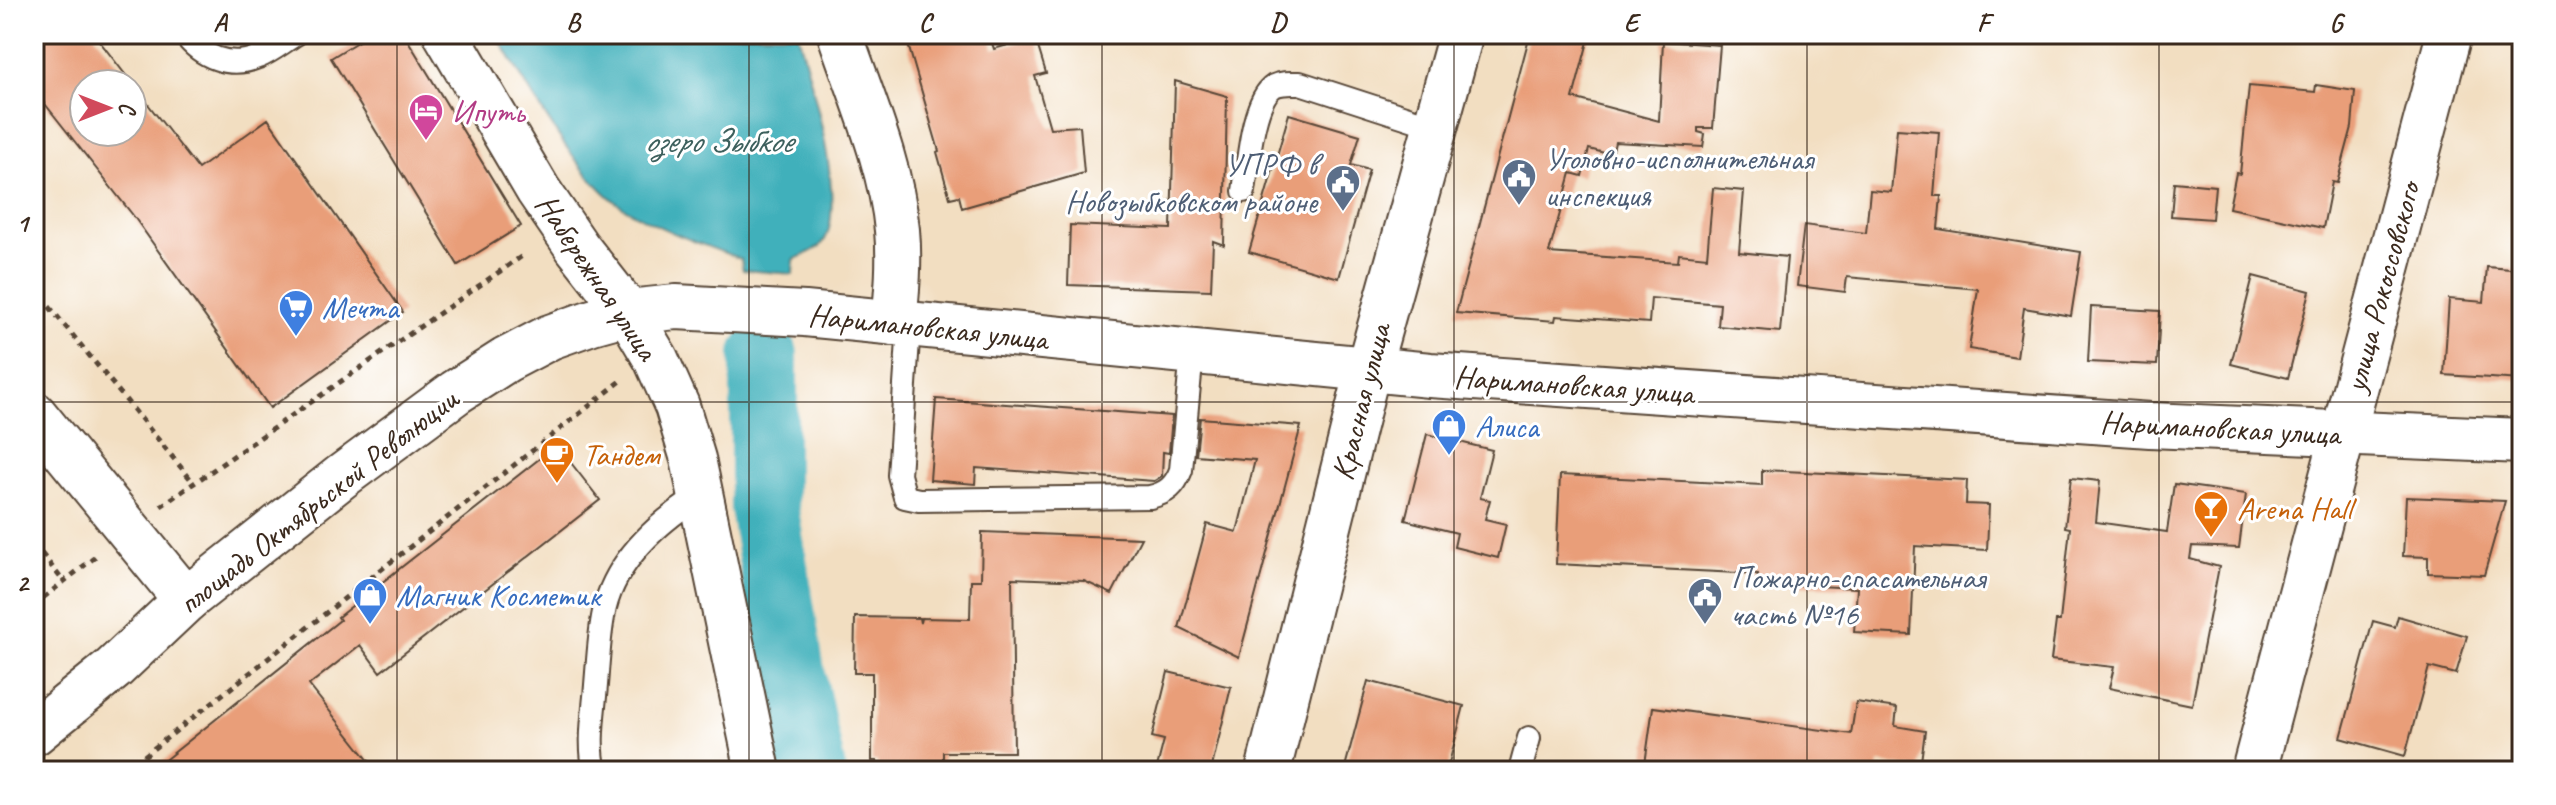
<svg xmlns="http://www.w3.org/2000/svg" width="2556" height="805" viewBox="0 0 2556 805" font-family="Caveat,sans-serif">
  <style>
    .water { fill: #40b0bb; stroke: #3e6d6c; stroke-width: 2 }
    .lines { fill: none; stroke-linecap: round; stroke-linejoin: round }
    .river { stroke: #40b0bb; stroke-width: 68 }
    .building { fill: #e99e79; fill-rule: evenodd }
    .service-casing { stroke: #564536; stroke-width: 26 }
    .minor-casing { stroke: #564536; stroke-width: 48 }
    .secondary-casing { stroke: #564536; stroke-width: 48 }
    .primary-casing { stroke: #564536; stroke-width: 48 }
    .path { stroke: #564536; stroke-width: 5; stroke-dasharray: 6 6; stroke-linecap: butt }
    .service { stroke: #fff; stroke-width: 22 }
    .minor { stroke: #fff; stroke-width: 44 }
    .secondary { stroke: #fff; stroke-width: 44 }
    .primary { stroke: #fff; stroke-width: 44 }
    .grid { fill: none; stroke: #3b2a1e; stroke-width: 2; stroke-opacity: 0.55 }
    .labels { text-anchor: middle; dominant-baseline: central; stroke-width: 6; stroke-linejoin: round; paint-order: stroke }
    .hotel-label { font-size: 32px; fill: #b23c85; stroke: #fff; text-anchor: start }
    .service-label { font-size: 32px; fill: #4e5e75; stroke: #fff; text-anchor: start }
    .street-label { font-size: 32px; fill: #3b2a1e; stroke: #fff }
    .shop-label { font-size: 32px; fill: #366cbe; stroke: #fff; text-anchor: start }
    .food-label { font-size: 32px; fill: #c56008; stroke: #fff; text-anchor: start }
    .water-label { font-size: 34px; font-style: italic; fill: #3d605d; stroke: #fff }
    .neatline { fill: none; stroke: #3b2a1e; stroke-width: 3 }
    .grid-label { font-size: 26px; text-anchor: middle; font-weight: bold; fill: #3b2a1e }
  </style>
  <rect width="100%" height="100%" fill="#fff"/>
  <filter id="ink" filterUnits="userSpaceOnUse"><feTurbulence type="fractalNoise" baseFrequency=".0125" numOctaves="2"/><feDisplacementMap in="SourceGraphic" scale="16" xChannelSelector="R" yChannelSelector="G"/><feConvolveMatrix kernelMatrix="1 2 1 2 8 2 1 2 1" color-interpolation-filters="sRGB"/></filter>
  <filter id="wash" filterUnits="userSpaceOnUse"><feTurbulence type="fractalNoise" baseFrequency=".006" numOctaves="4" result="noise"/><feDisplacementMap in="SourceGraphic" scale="32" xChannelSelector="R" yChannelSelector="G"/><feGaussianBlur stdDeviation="1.8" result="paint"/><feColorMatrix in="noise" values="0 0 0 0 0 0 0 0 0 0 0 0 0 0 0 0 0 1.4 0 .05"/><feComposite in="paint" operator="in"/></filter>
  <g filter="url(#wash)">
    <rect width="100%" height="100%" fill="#f2dec1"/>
    <path class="water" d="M496,34h302c11,40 53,179 23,211 -6,6 -19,10 -27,15l-1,14 -50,-4 -2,-11c-40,-15 -81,-29 -118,-52 -47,-30 -97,-124 -127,-173z"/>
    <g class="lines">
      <path class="river" d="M764,355v151l26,161 22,104"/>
    </g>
    <g id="blocks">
      <path class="building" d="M34,34h60l104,135 70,-50 135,193 -133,96 -138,-194 -98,-124zM84,84h48v48h-48z
        M370,34h34l117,192 -63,39 -127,-207z
        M905,34h84l5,15 41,-12 11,36 -11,3 15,52 30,-2 4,47 -122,35 -3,-12 -9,2 -13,-46 2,-1z
        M1530,34h60l-17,64 86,23 4,-80 57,4 -7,83h-15v4l7,2 -2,13 -88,-5 -3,13 -23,-6 -7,27 -11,-3 -22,80 129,9 1,-8 28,3 6,-69 31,3 -5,61 48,5 -7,75 -62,-6 2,-22 -69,-6 -2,25 -93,-7 -1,5 -99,-8z
        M1175,81l52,15 -3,149 -11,-4 -2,49 -143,-5 2,-60 101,4z
        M2316,85l39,6 -3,36 -15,56 -5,-1 -9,46 -94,-20 7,-35 4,1 9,-88 66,6z
        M1289,114l71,21 -9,30 18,5 -30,108 -90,-26z
        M1897,129l42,3 -5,64h7l-3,33 143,23 -10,64 -47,-8 -7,49 -48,-8 9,-60 -131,-12 -2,15 -48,-6 7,-61 62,8 4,-43 21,2z
        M2174,182l41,4 -3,33 -41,-3z
        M2487,267l35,3v110l-78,-5 5,-76 35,3z
        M2253,276l57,15 -22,87 -57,-14z
        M2091,307l69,4 -3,54 -69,-3z
        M936,399l236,17 -3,37 -6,-1 -1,24 -8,5 -178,-13 -1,16 -45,-4z
        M1200,418l101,8 -62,231 -60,-29 28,-104 30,8 18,-72 -59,-5z
        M1427,434l65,16 -12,48 10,2 -5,19 21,5 -8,34 -44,-11 3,-14 -52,-13z
        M557,445l43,55 -220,172 -20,-27 -51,40 68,86h-226l189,-151 -2,-3z
        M1762,470l205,10 -1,24 23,1 -2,45 -72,-4 -4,89 -57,-3 3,-44 -100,-5 1,-9 -202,-10 4,-89 202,10z
        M2071,478l29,3 -4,41 71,10 7,-48 72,10 -7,54 -47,-2 -2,13 29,8 -27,138 -83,-17 5,-21 -63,-7 5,-39h4l10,-93 -5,-1z
        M2406,497l99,4 -21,74 -56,-2v-16l-25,-1z
        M982,532l159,6 -29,56 -28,-13 -72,-3 2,174h-71v19h-65l-1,-10h-5v-88h-18l1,-56 64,1 1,5 1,-5 49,1 1,-39h10z
        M2398,616l69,20 -11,38 -27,-7 -24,89 -64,-18 32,-117 22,6z
        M1168,672l63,15 -20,84h-55l8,-31 -12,-3z
        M1368,681l96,25 -17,65h-103z
        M1856,702l41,6 -2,18 30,5 -5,38 -41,-6 -1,8h-182l-51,-7 8,-57 198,27z"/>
    </g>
  </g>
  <g filter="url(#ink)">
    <use href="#blocks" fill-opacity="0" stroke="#564536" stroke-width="2"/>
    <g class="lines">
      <defs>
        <path id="service" d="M184,34c17,23 46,35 74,23 13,-5 26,-16 38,-23
          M1244,191c4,-25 8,-91 30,-105 8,-4 17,-3 26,-3l136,44
          M909,325l-10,150 6,22 14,3 231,-3c17,-4 25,-11 31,-27l11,-117
          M595,771c-7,-28 -1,-58 1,-86 2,-23 3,-46 7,-68 9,-55 54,-94 98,-122
          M1520,771l9,-33"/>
        <path id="minor" d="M446,34l92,156 39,57 51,65 28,47 21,47 16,53 65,312
          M840,34c21,62 51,131 57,196 3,32 0,62 -3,93
          M34,733l79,-64 73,-69
          M1268,771l100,-401
          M2254,771l195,-737"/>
        <path id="secondary" d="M1368,370l93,-336"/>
        <path id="primary" d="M34,414l152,186 155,-123 115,-85 50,-32 44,-23 42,-15 36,-10 48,-5 129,7 625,61 720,50 372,16"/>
      </defs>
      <use href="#service" class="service-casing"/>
      <use href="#minor" class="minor-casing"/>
      <use href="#secondary" class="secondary-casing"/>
      <use href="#primary" class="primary-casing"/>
      <path class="path" d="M34,288l159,194
        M161,506l364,-252
        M34,544l30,38
        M34,605l65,-51
        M125,771l496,-390"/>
      <use href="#service" class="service"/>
      <use href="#minor" class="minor"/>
      <use href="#secondary" class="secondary"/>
      <use href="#primary" class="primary"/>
    </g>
  </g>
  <path class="grid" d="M397,34v737M749,34v737M1102,34v737M1454,34v737M1807,34v737M2159,34v737M34,402h2488"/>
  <defs>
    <symbol id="hotel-pin" viewBox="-11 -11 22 30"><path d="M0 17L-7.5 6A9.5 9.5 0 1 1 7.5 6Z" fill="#d1479c" stroke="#fff"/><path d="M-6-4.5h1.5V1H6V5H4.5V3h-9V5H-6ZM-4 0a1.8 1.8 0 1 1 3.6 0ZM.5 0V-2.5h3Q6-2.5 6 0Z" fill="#fff"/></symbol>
    <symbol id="civic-pin" viewBox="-11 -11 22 30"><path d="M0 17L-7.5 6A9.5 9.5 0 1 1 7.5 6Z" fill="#5c6f8a" stroke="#fff"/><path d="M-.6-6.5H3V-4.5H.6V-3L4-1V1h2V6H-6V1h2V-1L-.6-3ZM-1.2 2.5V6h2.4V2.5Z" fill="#fff"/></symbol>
    <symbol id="supermarket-pin" viewBox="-11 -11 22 30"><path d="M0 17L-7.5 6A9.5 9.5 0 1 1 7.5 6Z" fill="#3f7fe0" stroke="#fff"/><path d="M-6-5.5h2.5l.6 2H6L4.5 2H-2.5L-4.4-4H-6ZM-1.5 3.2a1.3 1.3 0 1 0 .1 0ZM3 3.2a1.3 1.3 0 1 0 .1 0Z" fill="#fff"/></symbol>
    <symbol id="shop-pin" viewBox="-11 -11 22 30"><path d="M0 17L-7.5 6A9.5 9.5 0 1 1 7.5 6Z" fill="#3f7fe0" stroke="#fff"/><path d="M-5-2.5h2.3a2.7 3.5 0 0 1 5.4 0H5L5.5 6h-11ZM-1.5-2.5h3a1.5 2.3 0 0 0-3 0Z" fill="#fff"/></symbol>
    <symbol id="cafe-pin" viewBox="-11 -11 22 30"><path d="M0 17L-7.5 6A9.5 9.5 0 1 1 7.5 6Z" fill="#e8710a" stroke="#fff"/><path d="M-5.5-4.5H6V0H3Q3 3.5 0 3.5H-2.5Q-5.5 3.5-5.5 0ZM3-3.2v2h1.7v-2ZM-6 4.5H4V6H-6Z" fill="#fff"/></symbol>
    <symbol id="bar-pin" viewBox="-11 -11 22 30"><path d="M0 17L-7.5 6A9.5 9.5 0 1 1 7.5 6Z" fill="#e8710a" stroke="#fff"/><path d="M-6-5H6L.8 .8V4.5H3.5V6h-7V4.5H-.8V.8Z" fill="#fff"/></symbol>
  </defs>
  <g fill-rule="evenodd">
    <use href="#hotel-pin" x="406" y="91" width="40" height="54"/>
    <use href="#civic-pin" x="1499" y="156" width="40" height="54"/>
    <use href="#civic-pin" x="1323" y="162" width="40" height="54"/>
    <use href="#supermarket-pin" x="276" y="287" width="40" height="54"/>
    <use href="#shop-pin" x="1429" y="406" width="40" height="54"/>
    <use href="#cafe-pin" x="537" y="434" width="40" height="54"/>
    <use href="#bar-pin" x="2191" y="488" width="40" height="54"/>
    <use href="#shop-pin" x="350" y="575" width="40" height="54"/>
    <use href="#civic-pin" x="1685" y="575" width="40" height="54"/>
  </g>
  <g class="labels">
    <g class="hotel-label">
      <text x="452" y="111">Ипуть</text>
    </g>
    <g class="service-label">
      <text x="1545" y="158">Уголовно-исполнительная<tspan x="1545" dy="37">инспекция</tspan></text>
      <text x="1317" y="164" text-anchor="end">УПРФ в<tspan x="1317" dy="37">Новозыбковском районе</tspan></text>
      <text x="1731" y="577">Пожарно-спасательная<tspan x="1731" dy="37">часть №16</tspan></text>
    </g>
    <g class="street-label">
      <text transform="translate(597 277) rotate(56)">Набережная улица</text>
      <text transform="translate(2382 287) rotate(-75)">улица Рокоссовского</text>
      <text transform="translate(928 327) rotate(6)">Наримановская улица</text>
      <text transform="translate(1574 385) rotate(4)">Наримановская улица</text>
      <text transform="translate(1361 402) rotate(-76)">Красная улица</text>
      <text transform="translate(2220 428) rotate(3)">Наримановская улица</text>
      <text transform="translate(318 501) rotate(-38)">площадь Октябрьской Революции</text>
    </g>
    <g class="shop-label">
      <text x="322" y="307">Мечта</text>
      <text x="1475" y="426">Алиса</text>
      <text x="396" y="595">Магник Косметик</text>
    </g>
    <g class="food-label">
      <text x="583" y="454">Тандем</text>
      <text x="2237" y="508">Arena Hall</text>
    </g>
    <g class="water-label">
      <text x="718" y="140">озеро Зыбкое</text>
    </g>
  </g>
  <rect width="2556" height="805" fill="none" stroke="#fff" stroke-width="88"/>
  <g transform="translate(108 108) rotate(90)"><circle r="38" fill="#ffffff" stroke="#b1aaa5" stroke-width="2"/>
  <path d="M0-6L14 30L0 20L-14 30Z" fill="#d1495b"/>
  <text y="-12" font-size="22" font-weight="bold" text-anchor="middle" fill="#3b2a1e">С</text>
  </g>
  <rect x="44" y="44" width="2468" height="717" class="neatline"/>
  <g class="grid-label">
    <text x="220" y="31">A</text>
    <text x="573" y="31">B</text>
    <text x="925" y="31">C</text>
    <text x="1278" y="31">D</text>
    <text x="1631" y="31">E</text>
    <text x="1983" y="31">F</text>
    <text x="2336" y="31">G</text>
    <text x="22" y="232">1</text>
    <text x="22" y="591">2</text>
  </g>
</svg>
